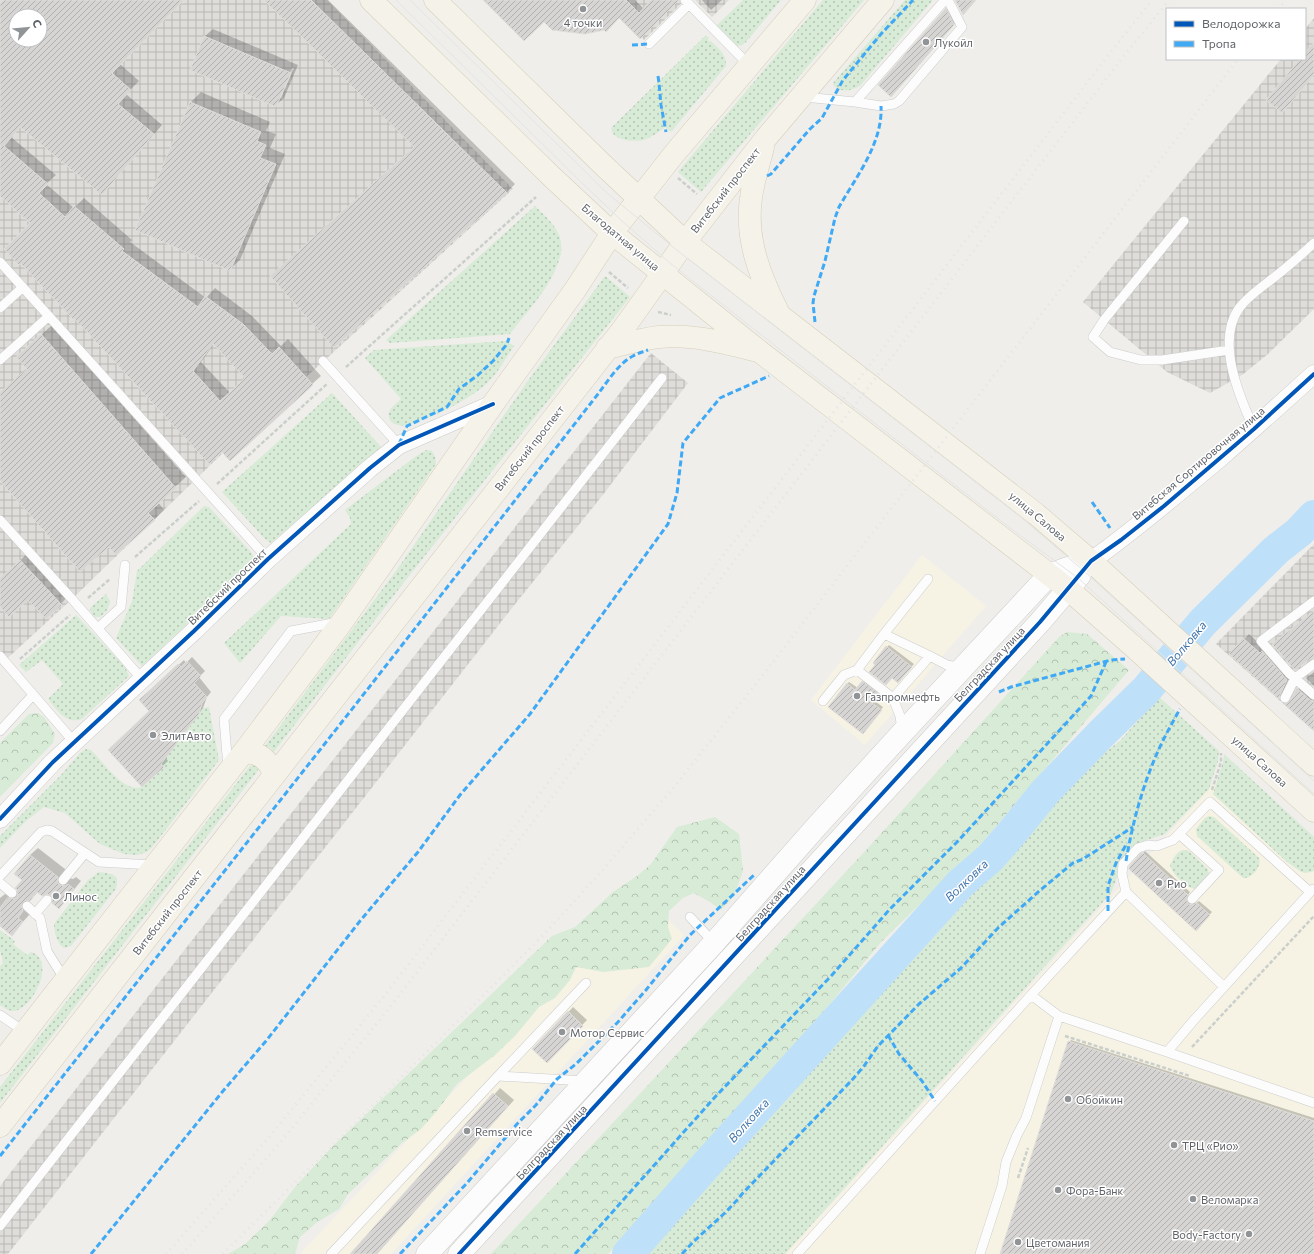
<svg xmlns="http://www.w3.org/2000/svg" width="1314" height="1254" viewBox="0 0 1314 1254" font-family="Commissioner,sans-serif">
  <style>
    .commercial { fill: #f7f3e4 }
    .industrial { fill: url(#industrial-grid); fill-rule: evenodd }
    .grass { fill: url(#grass-dots) }
    .forest { fill: url(#forest-crowns) }
    .shadow { fill: #0003; fill-rule: evenodd }
    .lines { fill: none; stroke-linecap: round; stroke-linejoin: round }
    .river { stroke: #bfe0f9; stroke-width: 32 }
    .building { fill: url(#building-hatch); stroke: #deddd9; fill-rule: evenodd }
    .lane-casing { stroke: #cbcccc; stroke-width: 10 }
    .street-casing { stroke: #cbcccc; stroke-width: 19 }
    .secondary-casing { stroke: #cacacb; stroke-width: 23 }
    .primary-casing { stroke: #d7ceb8; stroke-width: 23 }
    .path { stroke: #cacfcc; stroke-width: 2.5; stroke-dasharray: 4 2; stroke-linecap: butt }
    .lane { stroke: #fdfcfc; stroke-width: 9 }
    .street { stroke: #fdfcfc; stroke-width: 18 }
    .secondary { stroke: #fdfcfc; stroke-width: 22 }
    .primary { stroke: #f4f2e9; stroke-width: 22 }
    .tram { stroke: #e4e4e4; stroke-width: 1 }
    .rail { stroke: #e4e4e4; stroke-width: 3; stroke-dasharray: 1 5; stroke-linecap: butt }
    .quiet { stroke: #3fa9f5; stroke-width: 3; stroke-dasharray: 6 3; stroke-linecap: butt }
    .cycleway-casing { stroke: #fff; stroke-width: 6 }
    .cycleway { stroke: #0057b8; stroke-width: 4 }
    .poi-dot { fill: #919496; stroke: #fff; stroke-width: 1.5 }
    .labels { text-anchor: middle; dominant-baseline: central; stroke-width: 3; stroke-linejoin: round; paint-order: stroke }
    .poi-label { font-size: 11px; fill: #5f6368; stroke: #fff; text-anchor: start }
    .street-label { font-size: 11px; fill: #5f6368; stroke: #fff }
    .water-label { font-size: 12px; font-style: italic; fill: #4174aa; stroke: #fff }
  </style>
  <defs>
    <pattern id="industrial-grid" width="8" height="8" patternUnits="userSpaceOnUse"><rect width="8" height="8" fill="#dfddda"/><path d="M0 4h8M4 0v8" fill="none" stroke="#b8b7b5"/></pattern>
    <pattern id="grass-dots" width="8" height="8" patternUnits="userSpaceOnUse"><rect width="8" height="8" fill="#d8ebd6"/><path d="M2 2h.1M6 6h.1" fill="none" stroke="#b2c2b1" stroke-width="1.8" stroke-linecap="round"/></pattern>
    <pattern id="forest-crowns" width="20" height="18" patternUnits="userSpaceOnUse"><rect width="20" height="18" fill="#d8ebd6"/><path d="M2 6a3 3 0 1 1 6 0M12 15a3 3 0 1 1 6 0" fill="none" stroke="#b2c2b1"/></pattern>
    <pattern id="building-hatch" width="6" height="6" patternUnits="userSpaceOnUse"><rect width="6" height="6" fill="#d6d5d3"/><path d="M-1 1l2-2M0 6l6-6M5 7l2-2" fill="none" stroke="#b1b0af"/></pattern>
  </defs>
  <rect width="100%" height="100%" fill="#efeeea"/>
  <path class="commercial" d="M922,555l64,51 -121,139 -54,-45z
    M1230,766l84,75v413h-528z
    M641,893l43,42 -293,319h-91z"/>
  <path class="industrial" d="M0,0h327l186,189 -288,262 -153,148 -72,66zM16,16h24v24h-24z
    M604,0h81l-41,40z
    M695,0h34l-17,17z
    M1314,18v291l-46,45 -26,21 -32,18 -43,-21 -84,-70 198,-243h24v-30z
    M651,353l37,30 -86,113 -90,112 -504,646h-8v-68z
    M1314,544v187l-98,-87z"/>
  <path class="grass" d="M743,0h38l-35,42 -4,3 -5,1 -21,-20z
    M823,0h41l-163,192 -23,-20z
    M905,0h28l-73,86c-10,5 -17,7 -26,0l-1,-3z
    M706,35l3,3 -1,2 2,2 1,-1c8,8 16,14 15,25l-55,66 -6,-5 -2,2c-6,4 -13,9 -19,11 -10,2 -32,1 -33,-12z
    M535,206c9,9 19,17 24,29 2,5 3,12 2,18 -7,31 -32,56 -51,81l-120,9 -4,-3z
    M605,276l25,21 -225,284 -132,172 -2,-5 -6,-2 131,-175 131,-189z
    M506,341l8,5c-9,13 -17,29 -29,39 -18,16 -54,33 -77,40 -8,2 -22,-1 -19,-13 2,-5 8,-9 12,-13l-36,-41 9,-8z
    M332,393l50,55 -111,95 -6,-4 -43,-47z
    M426,450l6,1 3,6 1,7 -107,155 -48,-3 -41,47 -16,-20 127,-119 -1,-6 -5,-8 70,-53z
    M204,506l5,1 40,43 4,5 1,4 -3,5 -109,102 -26,-28 16,-37 5,-30z
    M106,594l4,7c-1,7 -4,12 -10,16h-5l-4,-5 -1,-4z
    M76,615l49,52 4,9 -47,43c-16,6 -25,-9 -34,-20l15,-15 -21,-24 -16,12 -7,-7z
    M1159,697l60,54 -1,10 -9,28 -44,45 -27,9 -19,20 -2,6 1,6 -7,18 -326,361h-142l371,-405 25,-33 52,-54 28,-20z
    M209,707l10,53 -65,85 -7,7 -10,3 -13,-1 -24,-10 -35,-31 -21,-6 -18,14 -26,27v-12l61,-61 19,-22 6,-4 5,1c11,10 34,46 52,36 6,-3 15,-14 21,-19l-3,-3 38,-50 2,-6z
    M1224,754l90,83v34l-8,2 -5,-1 -14,-10 -74,-68 10,-32z
    M252,765l5,2 1,2 -1,3 -257,331v-16l250,-321z
    M1209,816l5,1 45,41c3,8 -7,21 -16,20l-46,-42 -1,-7 9,-11z
    M1183,850l6,1 19,18 1,5 -14,15c-10,-2 -22,-14 -25,-24 3,-6 6,-13 13,-15z
    M99,872l13,2 5,4v7l-2,5 -44,56 -7,2c-7,-4 -10,-16 -10,-24l34,-44z
    M0,930l15,11 -2,3 14,11 4,-3c26,8 2,57 -17,59 -5,0 -10,-3 -14,-6v-39l3,-3 -3,-13z"/>
  <path class="forest" d="M1067,632l20,2 42,36 -152,179 -95,92 -72,87 -105,117 -97,109h-117l376,-405 192,-212z
    M38,713l6,4 11,17 -2,9 -53,54v-54l29,-29z
    M715,817l24,17 4,37 -9,25 -13,14 -11,-8 -16,-9 -11,5 -14,13 -1,16 4,12 -23,28 -46,5 -27,-5 -6,13 -15,18 -16,9 -24,29 -20,19 -38,29 -21,28 -15,17 -19,14 -54,51 -9,15 -23,14 -16,14 -5,17h-67l17,-10 24,-23 26,-34 38,-41 219,-210 23,-9 38,-35 24,-16 14,-12 26,-37z"/>
  <path class="shadow" d="M6,0h177l-63,64 19,17 -13,13 36,31 -60,69 -82,-68 -9,11 45,38 -10,9 28,24 10,-10 48,42 -2,2 76,56 9,-10 37,28 29,30 7,-7 33,37 -91,83 -155,-141 -54,-56 10,-39 -31,-29v-188zM16,16h24v24h-24zM214,344l33,33 -17,16 -29,-31z
    M265,0h63l187,184 -9,9 -91,-46z
    M485,0h150l9,9 9,-9h21l-34,38 -21,-21 -15,12 -61,-9z
    M702,0h20l-11,10z
    M948,7l8,15 -65,74 -12,-11z
    M213,29l85,36 -14,33 -8,7 -85,-36 14,-33zM292,68h2l-13,30h-2z
    M201,92l69,30 -4,9 10,3 -6,14 15,6 -45,106 -11,10 -38,-168z
    M52,325l134,152 -28,25 6,8 -10,10 -45,25 -109,-66v-86l27,-25 -10,-11z
    M28,553l40,43 -7,8 -33,-6 -28,8v-27z
    M1249,634l43,40 -8,16v3l-5,5 -49,-44z
    M889,645l25,19 -16,18 -6,-5 -5,-30z
    M192,657l13,14 -6,6 12,15 -4,5 -4,11 -37,50 2,3 -26,24 9,-74 -10,-11 43,-40 2,3z
    M1314,672v14l-8,-8z
    M865,680l15,12 -7,8 10,7 -18,24 -18,-47 2,-2 9,6z
    M1300,686l14,12v31l-28,-25 6,-4z
    M38,848l27,21 -1,5 3,4 6,1 3,-2 5,4 -22,27 -8,-14 -13,-2 -9,9 1,1 -6,8 6,4 -18,20 -12,-9v-27l5,-4 5,3 8,-7 5,-10 7,-25z
    M1145,851l45,41 -2,3 2,7 6,1 3,-2 13,11 -16,17 -66,-62z
    M573,1007l14,13 -40,42 -13,-13z
    M1071,1040l243,78v136h-313l68,-212z
    M500,1088l14,12 -138,154h-17l-5,-4z"/>
  <g class="lines">
    <path class="river" d="M628,1254l78,-89 255,-282 29,-25 21,-24 34,-42 54,-56 47,-46 57,-68 73,-72 23,-18 15,-16"/>
  </g>
  <path class="building" d="M4,0h180l-72,73 19,17 -13,14 36,30 -52,61 -82,-68 -16,19 44,38 -9,9 26,24 9,-11 50,43 -2,2 76,56 7,-11 38,28 29,30 7,-7 34,38 -83,76 -8,-9 -13,12 -134,-145 -1,1 -53,-56 -2,1 -15,-16 26,-26 -30,-27v-192zM16,16h24v24h-24zM213,344l32,34 -25,23 -27,-30z
    M264,0h47l196,193 -173,155 -64,-72 144,-129z
    M483,0h143l13,13 12,-13h28l-39,39 -21,-21 -13,14 -2,-2 -19,4 -33,-4 -8,-8 -20,19z
    M955,0h21l-13,15z
    M946,8l8,17 -63,72 -13,-12z
    M204,36l87,37 -15,34 -86,-37z
    M1314,42v33l-32,38 -16,-13 34,-41h5v-6z
    M190,102l71,30 -4,9 9,4 -6,13 16,6 -46,107 -95,-41z
    M41,334l135,154 -28,25 7,7 -39,35 -7,-8 -29,25 -80,-91v-89l27,-23 -11,-12z
    M20,560l42,45 -16,14 -18,-19 -19,17 -9,-10v-29z
    M1314,611v47l-4,1 -15,11 -23,-26z
    M1243,638l17,15 2,-2 25,29 -7,15 -1,4 -50,-45z
    M886,646l26,21 -14,16 -6,-5 -6,7 -17,-13 6,-7 -2,-2z
    M187,661l14,15 -7,7 13,14 -5,6 -3,11 -38,50 3,3 -22,20 -34,-37 41,-39 -10,-11 39,-36 3,3z
    M862,681l17,13 -7,9 10,7 -19,24 -35,-27 19,-24 8,7z
    M1297,688l13,12 4,1v30l-30,-27 6,-3z
    M1141,853h2l45,42 -2,3 2,6 5,1 4,-2 13,12 -14,16 -67,-62v-2z
    M30,855l28,22 -1,5 3,3 5,1 3,-2 6,5 -15,20 -7,-6v-5l-4,-4 -6,2 -5,-4 -7,9 -4,-1 -3,2 -2,3 2,6 -5,7 5,4 -11,14 -12,-10v-18l8,-11 6,2 3,-2 1,-6 -3,-3 7,-8 -8,-6z
    M568,1011l15,15 -36,37 -15,-14z
    M1068,1041l246,80v133h-314z
    M493,1093l15,13 -131,148h-27z"/>
  <g class="lines">
    <defs>
      <path id="lane" d="M685,0l64,65
        M649,44l40,-40
        M804,97l51,5 26,4 13,-2 5,-3 63,-74 -14,-27
        M855,102l90,-102
        M1184,221l-80,99 -11,17 17,15 31,8h21l67,-10
        M0,262l268,297
        M0,308l23,-21
        M0,360l49,-44
        M323,361l76,84
        M1254,429c-15,-33 -39,-89 -14,-122 10,-13 25,-22 37,-32 13,-10 25,-21 37,-32
        M0,520l72,79 69,79
        M1314,601l-53,40 28,32 25,22
        M98,628l23,-21 4,-42
        M884,634l44,-55
        M0,656l74,86
        M893,698l-36,-28 27,-36 46,22
        M1285,698l10,-20 19,-14
        M823,701l21,-26 13,-5
        M902,730l-2,-14 -7,-18 37,-42 17,9 15,3
        M0,731l33,-36
        M228,767l-4,-48 67,-88 47,-9
        M1179,834l40,36 -27,29
        M0,876l41,-44 6,-2 5,1 47,31 54,3
        M63,880l22,-27
        M0,883l12,10
        M27,906l13,12 7,33 18,29
        M35,914l12,-14
        M690,917l24,26
        M1224,987l-98,-95 -4,-18 1,-10 3,-3 12,-13 10,-3 9,1 16,-6 37,-38 100,90
        M1031,995l28,21 108,36 27,-32 119,-131
        M0,1015l25,17
        M1167,1052l147,51
        M498,1076l88,-93
        M0,1226l662,-848
        M331,1254l167,-178 87,5
        M797,1254l234,-259 95,-103
        M980,1254l22,-68 4,-24 11,-27 9,-17 33,-102"/>
      <path id="street" d="M1091,561c45,-32 87,-68 130,-104 31,-27 62,-55 93,-83
        M0,819l53,-57 141,-131 74,-72 102,-91 29,-23 94,-41"/>
      <path id="secondary" d="M427,1254l287,-311 103,-117 86,-94 146,-157 16,-6 26,-8
        M459,1254l581,-632 40,-47"/>
      <path id="primary" d="M371,0l181,177 60,56 147,118 309,238 67,59 179,163
        M435,0l166,163 84,79 351,272 55,47 223,204
        M763,147c-4,17 -10,34 -12,51 -6,41 9,78 27,114
        M607,348c17,-4 34,-9 52,-11 31,-3 64,5 95,13
        M243,753c15,-3 27,8 31,22
        M0,1064l243,-311 99,-131 151,-218 82,-114 37,-57 62,-79 131,-154
        M0,1126l623,-797 40,-56 22,-31 81,-104 117,-138"/>
    </defs>
    <use href="#lane" class="lane-casing"/>
    <use href="#street" class="street-casing"/>
    <use href="#secondary" class="secondary-casing"/>
    <use href="#primary" class="primary-casing"/>
    <path class="path" d="M678,178l19,16
      M609,272l19,16
      M658,312l13,3
      M346,367l190,-170
      M217,484l110,-100
      M135,557l64,-56
      M88,598l22,-19
      M20,659l50,-44
      M1212,790l9,-28v-9
      M1065,1036l125,40
      M1192,1047l122,-131
      M1018,1178l10,-30"/>
    <use href="#lane" class="lane"/>
    <use href="#street" class="street"/>
    <use href="#secondary" class="secondary"/>
    <use href="#primary" class="primary"/>
    <path class="tram" d="M396,0l186,183 40,38 48,42 136,107 207,160 65,48 236,216
      M410,0l197,193 71,58 345,268 61,52 230,210"/>
    <path class="rail" d="M1278,9l8,-9
      M166,1254l104,-118 111,-136 729,-947 42,-53
      M182,1254l97,-110 112,-138 729,-945 49,-61
      M223,1254l268,-266 55,-56 53,-58 75,-87 85,-107 479,-621"/>
    <path class="quiet" d="M632,45l17,-1
      M658,76l1,7 2,22 5,27
      M767,176l4,-2 39,-45 12,-11 21,-38 38,-46 32,-34
      M815,322l-2,-19 1,-7 11,-35 10,-43 4,-11c17,-30 44,-64 42,-101
      M399,444l8,-18 40,-19 12,-18 19,-14 15,-14 14,-17 2,-6
      M1092,502l18,26
      M999,692l12,-5 100,-27 14,-1
      M1126,861c6,-35 15,-70 29,-103 7,-17 16,-33 25,-49
      M1108,911v-25l8,-23 11,-20
      M888,1035l11,19 23,27 13,20
      M0,1156l349,-443 249,-319c10,-13 20,-30 35,-38 5,-3 10,-4 15,-6
      M91,1254l132,-163 43,-50 94,-120 58,-69 42,-57 70,-81 138,-190 9,-31 6,-50 37,-45 49,-22
      M400,1254l67,-71 50,-59 19,-19 21,-26 19,-15 42,-42 28,-32 44,-55 64,-60
      M575,1254l140,-157 117,-122 57,-65 69,-69 133,-145 15,-34
      M682,1254c19,-22 41,-36 60,-60l110,-114 12,-14 14,-20 41,-42 42,-36 37,-40 40,-36 35,-29 10,-4 50,-32"/>
    <defs>
      <path id="cycleway" d="M0,819l53,-57 141,-131 74,-72 102,-91 29,-23 94,-41
        M459,1254l581,-632 51,-61 30,-21 43,-34 90,-77 60,-55"/>
    </defs>
    <use href="#cycleway" class="cycleway-casing"/>
    <use href="#cycleway" class="cycleway"/>
  </g>
  <g class="poi-dot">
    <circle cx="583" cy="9" r="4"/>
    <circle cx="926" cy="42" r="4"/>
    <circle cx="857" cy="696" r="4"/>
    <circle cx="153" cy="735" r="4"/>
    <circle cx="1159" cy="883" r="4"/>
    <circle cx="56" cy="896" r="4"/>
    <circle cx="562" cy="1032" r="4"/>
    <circle cx="1068" cy="1099" r="4"/>
    <circle cx="467" cy="1131" r="4"/>
    <circle cx="1174" cy="1145" r="4"/>
    <circle cx="1058" cy="1190" r="4"/>
    <circle cx="1193" cy="1199" r="4"/>
    <circle cx="1249" cy="1234" r="4"/>
    <circle cx="1018" cy="1242" r="4"/>
  </g>
  <g class="labels">
    <g class="poi-label">
      <text x="583" y="22" text-anchor="middle">4 точки</text>
      <text x="934" y="42">Лукойл</text>
      <text x="865" y="696">Газпромнефть</text>
      <text x="161" y="735">ЭлитАвто</text>
      <text x="1167" y="883">Рио</text>
      <text x="64" y="896">Линос</text>
      <text x="570" y="1032">Мотор Сервис</text>
      <text x="1076" y="1099">Обойкин</text>
      <text x="475" y="1131">Remservice</text>
      <text x="1182" y="1145">ТРЦ «Рио»</text>
      <text x="1066" y="1190">Фора-Банк</text>
      <text x="1201" y="1199">Веломарка</text>
      <text x="1241" y="1234" text-anchor="end">Body-Factory</text>
      <text x="1026" y="1242">Цветомания</text>
    </g>
    <g class="street-label">
      <text transform="translate(725 190) rotate(-52)">Витебский проспект</text>
      <text transform="translate(621 237) rotate(40)">Благодатная улица</text>
      <text transform="translate(529 448) rotate(-52)">Витебский проспект</text>
      <text transform="translate(1198 463) rotate(-40)">Витебская Сортировочная улица</text>
      <text transform="translate(1038 516) rotate(40)">улица Салова</text>
      <text transform="translate(227 586) rotate(-44)">Витебский проспект</text>
      <text transform="translate(989 664) rotate(-47)">Белградская улица</text>
      <text transform="translate(1260 761) rotate(42)">улица Салова</text>
      <text transform="translate(770 903) rotate(-48)">Белградская улица</text>
      <text transform="translate(167 912) rotate(-52)">Витебский проспект</text>
      <text transform="translate(551 1142) rotate(-47)">Белградская улица</text>
    </g>
    <g class="water-label">
      <text transform="translate(1186 643) rotate(-50)">Волковка</text>
      <text transform="translate(966 880) rotate(-44)">Волковка</text>
      <text transform="translate(748 1120) rotate(-48)">Волковка</text>
    </g>
  </g>
  <rect x="1166" y="8" width="140" height="52" fill="#ffffff" stroke="#bfc1c3"/>
  <rect x="1174" y="21" width="20" height="6" fill="#0057b8" stroke="#bfc1c3"/>
  <text x="1202" y="28" font-size="12" fill="#5f6368">Велодорожка</text>
  <rect x="1174" y="41" width="20" height="6" fill="#3fa9f5" stroke="#bfc1c3"/>
  <text x="1202" y="48" font-size="12" fill="#5f6368">Тропа</text>
  <g transform="translate(28 28) rotate(63)"><circle r="19" fill="#ffffff" stroke="#bfc1c3"/>
  <path d="M0-3L7 15L0 10L-7 15Z" fill="#919496"/>
  <text y="-6" font-size="11" font-weight="bold" text-anchor="middle" fill="#5f6368">С</text>
  </g>
</svg>
